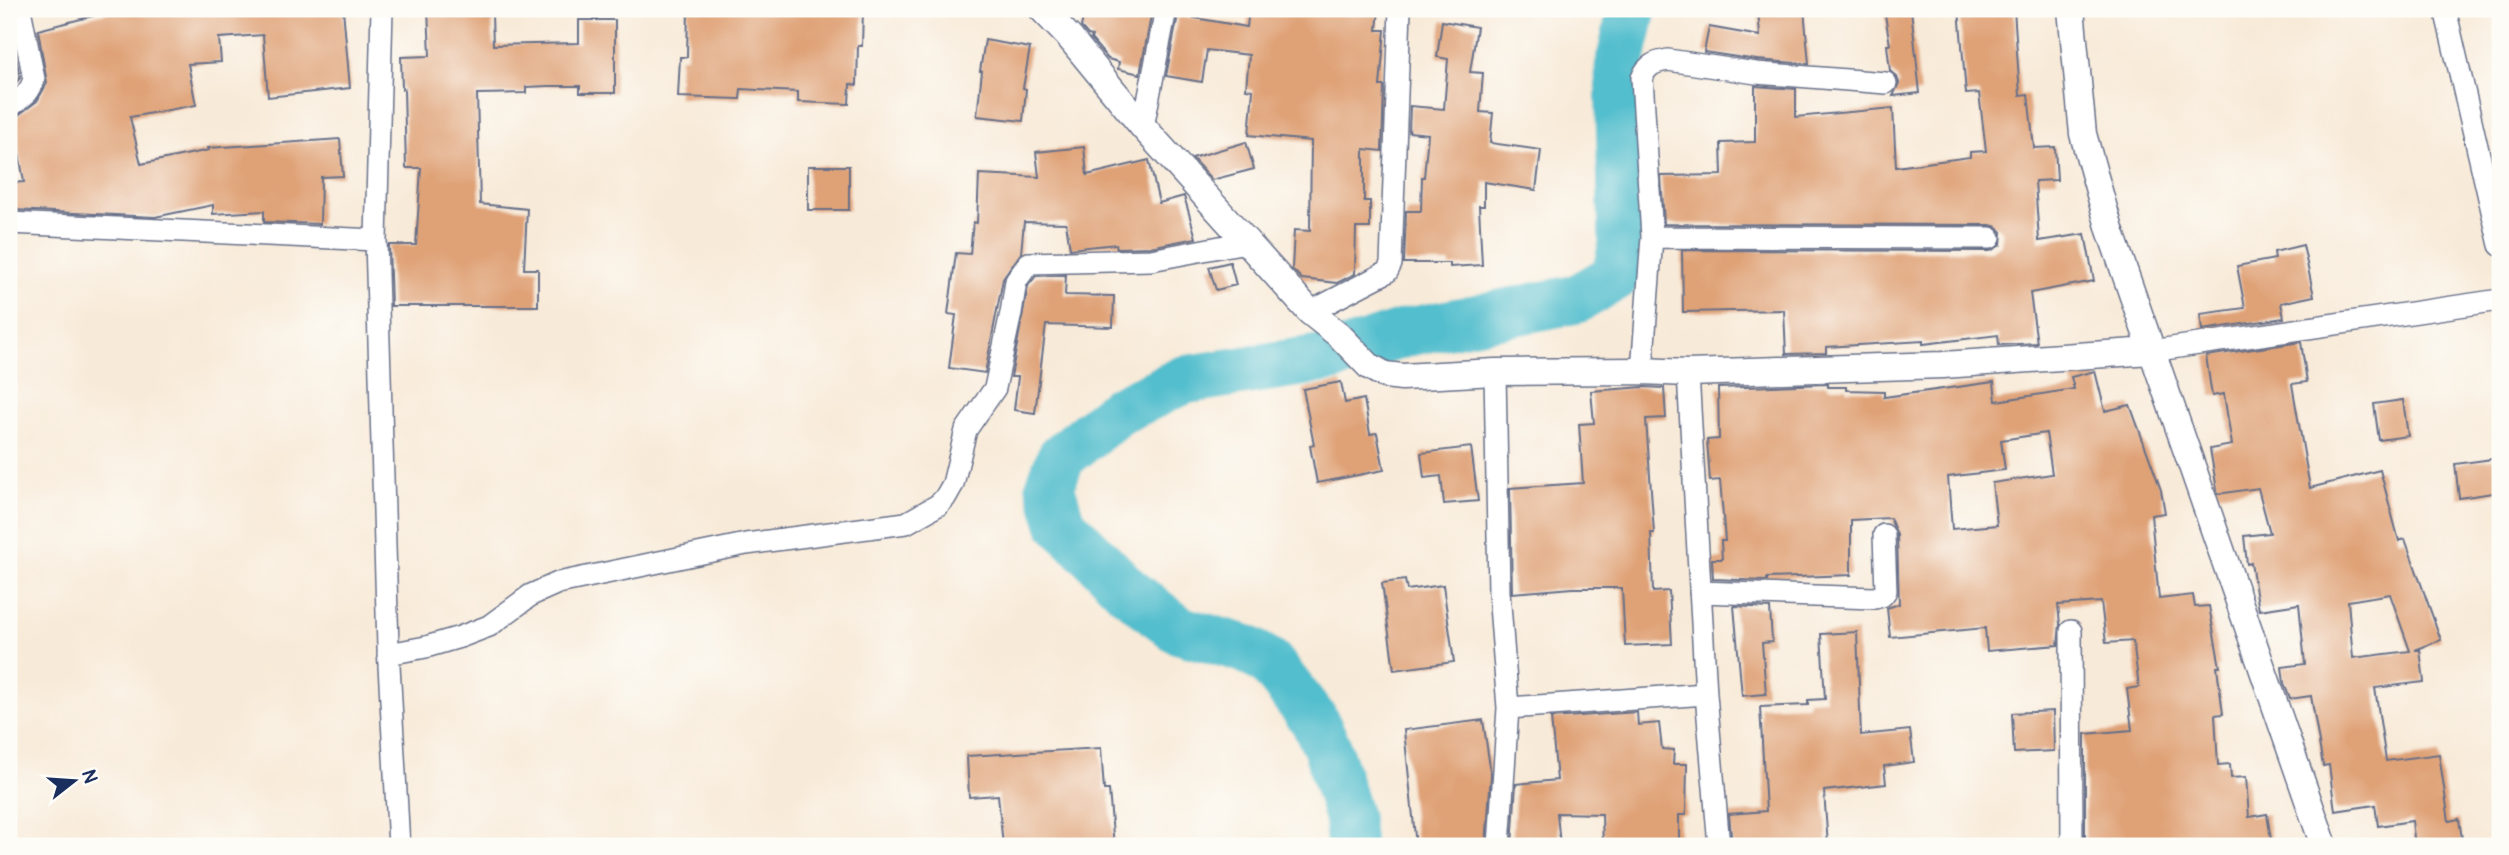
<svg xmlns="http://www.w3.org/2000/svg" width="2509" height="855" viewBox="0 0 2509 855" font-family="Pangolin,sans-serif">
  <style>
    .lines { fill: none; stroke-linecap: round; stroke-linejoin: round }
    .river { stroke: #53becd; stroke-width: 49 }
    .building { fill: #dfa176; fill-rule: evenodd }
    .minor-casing { stroke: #687089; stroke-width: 24 }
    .tertiary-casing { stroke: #687089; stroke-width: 29 }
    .minor { stroke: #fff; stroke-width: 21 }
    .tertiary { stroke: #fff; stroke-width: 26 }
  </style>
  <rect width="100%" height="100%" fill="#fdfcf7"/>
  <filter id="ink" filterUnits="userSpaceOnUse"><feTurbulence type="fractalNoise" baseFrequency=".0143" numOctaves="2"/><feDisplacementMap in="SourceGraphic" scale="14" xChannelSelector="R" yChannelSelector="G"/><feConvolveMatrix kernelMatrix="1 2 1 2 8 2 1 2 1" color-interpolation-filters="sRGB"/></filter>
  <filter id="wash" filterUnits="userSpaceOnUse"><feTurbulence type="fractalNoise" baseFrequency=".00686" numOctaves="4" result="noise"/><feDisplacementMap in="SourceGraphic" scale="28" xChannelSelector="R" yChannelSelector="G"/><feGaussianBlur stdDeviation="1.57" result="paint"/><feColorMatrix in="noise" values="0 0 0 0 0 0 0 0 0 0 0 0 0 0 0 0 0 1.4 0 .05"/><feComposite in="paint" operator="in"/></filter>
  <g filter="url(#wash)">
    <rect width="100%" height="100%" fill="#f8ead8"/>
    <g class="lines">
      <path class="river" d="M1351,846l-3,-29 -21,-70 -13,-27 -44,-57 -24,-14 -67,-19 -52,-40 -66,-67 -11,-37 11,-29 57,-46 66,-31 149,-23 75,-25 169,-33 38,-22 8,-32 -4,-177 13,-59"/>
    </g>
    <g id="blocks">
      <path class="building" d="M120,9h223l7,79 -82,9 -5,-62 -44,3 2,24 -33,2 8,41 -66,12 11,47 68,-14 -1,-2 132,-9 3,37 -22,1 -1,47 -56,-2v-11l-51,3v-9l-58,12 -141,-7 -3,-27 13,-1 -11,-63 24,-18 10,-18 -9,-53z
        M428,9h53v6h11l1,30 86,-2v-23h36v73h-35v-7h-31l-23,1v6l-49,1 3,110 47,5 -3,60h14v37h-147l-2,-61h27l5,-77h-15l-2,-79h-2l-1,-32 29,-1z
        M688,9h175l-1,37h-4l-1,39 -7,-1 -1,20 -51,-2v-10l-57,-3 -1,10 -62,-2 2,-40h7z
        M1085,9h53l14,2 -12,63 -22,-5 1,-7 -11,-3 -17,-20 1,-3 -4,-1 -7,-8z
        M1249,9h130l-2,21h8l-5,56h4l-2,65 -18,-2v52h6v27h-14l-1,46 -18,9 -35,-4 -10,-10 2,-39 16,1 1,-90 -62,-6 4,-45 -7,-1 3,-34 -42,-5 -5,32 -36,-6 12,-61 69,12z
        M1758,9h46l5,55 -52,-4 -53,-8 5,-25 51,9z
        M1884,9h27l9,84 -27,3 6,-13 -2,-6 -7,-6 -3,-26h3z
        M1959,9h55l6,86 8,-1 6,54 21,-1 2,33 -22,1 4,60 46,-7 9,47 -64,12 7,50 -38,2 -1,-10 -75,9v-3l-97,6v6l-40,1 -2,-44 -101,2 -1,-62 308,1 11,-6 1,-13 -5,-5 -7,-2 -326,-1 -3,-48 61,-1 -1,-32 34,-1v-56l41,3v28l97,-9 3,59 74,-10v-5l16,-1 -7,-58 -13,1z
        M1442,21l35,6 -7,45 13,1 -3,39 13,1 -3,30 51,7 -5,40 -52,-8v24h-5l3,59 -32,2v-4h-46l2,-52h15l1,-34h2l4,-43 -19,-2 1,-26 34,3 4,-50 -11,-2z
        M12,37l8,41 -11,13v-53z
        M985,40l45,8 -7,40 3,1 -3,32 -46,-5 5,-45h-2z
        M1246,142l8,27 -42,11 -20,-22z
        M1084,147l3,28 62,-15 10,43 25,-7 12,42 -46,9 -33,1 -1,-4 -46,5 -4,-26 -42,-1 -3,31 -18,26 -18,94 -36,-5 7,-53 -8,-1 8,-61 14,1 3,-32 4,1 2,-49 60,3 -3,-25z
        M808,166h41v44h-41z
        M2303,245l11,51 -33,7 3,15 -82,12 -2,-16 45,-6 -8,-42 38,-7 -1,-7z
        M1230,262l6,23 -20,5 -7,-23z
        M1066,275l-1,20 49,1 -1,31 -67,-2 -11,88 -21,-3 4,-33h-7l17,-91 8,-10z
        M2301,342l6,40 -15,2 18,104 70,-18 19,71 6,-2 36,101 -26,10h5l4,32 -49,6 11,73 53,-7 10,67 10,-2 4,27h-48l-3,-25 -34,5 -3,-21 -40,6 -6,-46 -6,1 -12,-70 -21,3 -6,-16 -2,-16 23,-3 -6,-60 -40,6 -8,-47 -4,1 -3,-28 26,-3 -12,-45 -40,6 -1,-4 -7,-41 22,-4 -8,-51 -12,2 -6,-40zM2390,594l20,57 -57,7 -5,-57z
        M2095,371l10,40 25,-6 31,85 4,23 -14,2 8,84 34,-4 2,12 14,-1 11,61h-3l6,47 -8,1 3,50 12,-1 1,14 15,-1 3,40 18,-3 5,32h-187v-112l47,-4 -5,-41 12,-2 -6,-46 -27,2 -5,-41 -43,3 2,19 -2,21 -71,6 -2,-23 -95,9 -3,-29 12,-4 -2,-69 -7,-17 -39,2v55l-84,3v3l-54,-2 -1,-20h10l-1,-18h4l-5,-61 -10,1 -3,-41 12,-1 -1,-51 110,-4v3h18v3l38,1v6l110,-15 2,19 78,-12 -3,-12zM2046,433l6,41 -60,9 5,42 -45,4 -4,-52 57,-7 -4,-30z
        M1341,382l4,21 19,-4 6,35 7,-1 7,37 -67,13 -7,-37 4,-1 -11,-56z
        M1644,387l20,1 2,30 -20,1 8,114h-3l2,59 16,-1 3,53 -47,2 -3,-58h-49l-61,5 -2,-105 73,-5 -4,-59 15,-1 -3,-32z
        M2403,400l5,36 -29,4 -5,-36z
        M1471,447l7,54 -34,3 -3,-28 -17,2 -3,-25z
        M2500,458v34l-41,6 -4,-34z
        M1405,580l2,10 36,-5 11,77 -60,8 -12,-87z
        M1734,606l36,2 2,34 -10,1 4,51 -24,2z
        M1857,632l4,103 49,-5 4,32 -30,4 2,18 -62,7 4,55h-96l-3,-32 37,-3 -6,-104 48,-2v-5l17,-1 -4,-65z
        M2053,711l1,40 -40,2 -2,-40z
        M1637,712l1,13 21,-2 3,26 12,1 -1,14h14l-1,51h-7v31h-76l-1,-32 -45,-1 3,33h-48l4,-62 41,-4 -6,-62z
        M1483,720l8,54 -5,72h-70l-12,-116z
        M1101,748l3,42h5l5,56h-111l-5,-51 -29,2 -2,-41z"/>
    </g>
  </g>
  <g filter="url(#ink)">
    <use href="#blocks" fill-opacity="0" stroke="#687089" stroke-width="2"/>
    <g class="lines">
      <defs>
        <path id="minor" d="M382,9l-6,231 12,407 11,199
          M2445,9l55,236
          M9,107c11,-8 21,-13 25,-28l-14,-70
          M1143,127l23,-118
          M9,223l367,17
          M1652,237l338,1
          M1310,312l77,-40 4,-8 9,-255
          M2151,351l349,-51
          M1642,371l10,-134 -10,-159c5,-13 13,-16 26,-18l88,13 130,10
          M1495,372l4,220 9,116 -9,138
          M1688,373l18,321 13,152
          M1700,592l174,6 8,-2 4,-5 -2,-56
          M2071,631l1,215
          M388,654l38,-7 34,-10 29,-11 42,-31 27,-12 188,-39 160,-21 32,-18 7,-7 8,-14 13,-54 29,-42 16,-75 5,-32 13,-18 122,-3 95,-18
          M1508,708l198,-14"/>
        <path id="tertiary" d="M1042,9l28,29 73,89 167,185 29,23 30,31 16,9 17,2 93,-5 147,-1 46,2 255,-8 208,-14
          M2071,9l12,125 27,96 214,616"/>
      </defs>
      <use href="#minor" class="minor-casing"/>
      <use href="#tertiary" class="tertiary-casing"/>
      <use href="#minor" class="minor"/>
      <use href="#tertiary" class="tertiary"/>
    </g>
  </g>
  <rect width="2509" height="855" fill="none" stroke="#fdfcf7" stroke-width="35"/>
  <g transform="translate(74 781) rotate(73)" stroke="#fdfcf7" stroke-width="5" paint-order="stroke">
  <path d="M0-5L12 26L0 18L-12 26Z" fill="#1b2f5e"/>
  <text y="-10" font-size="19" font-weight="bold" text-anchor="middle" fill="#1b2f5e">N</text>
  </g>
</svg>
